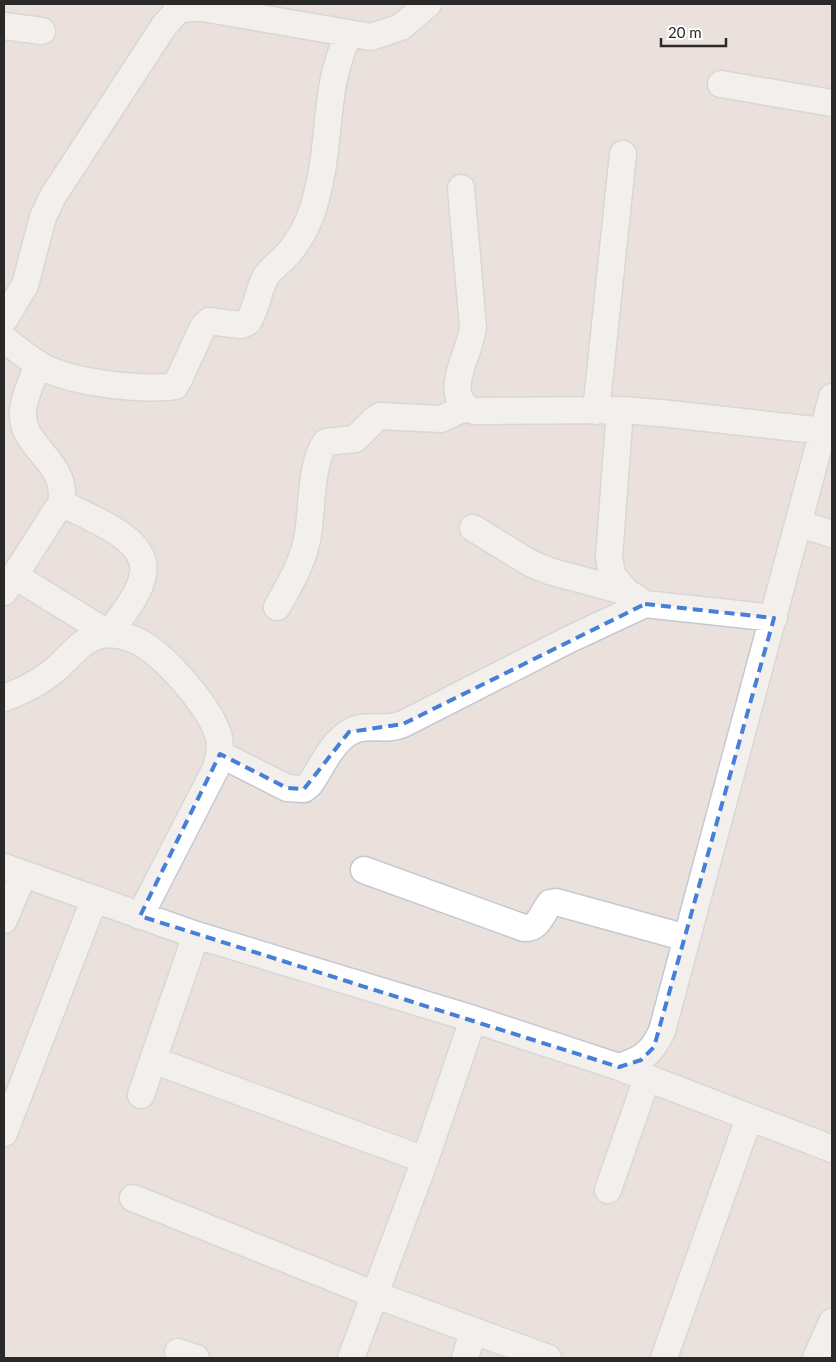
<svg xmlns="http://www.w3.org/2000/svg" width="836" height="1362" viewBox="0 0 836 1362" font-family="Lato,sans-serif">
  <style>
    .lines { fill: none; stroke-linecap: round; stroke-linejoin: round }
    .street-casing { stroke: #c4c9d1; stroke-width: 29 }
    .street { stroke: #fff; stroke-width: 26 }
    .marked { fill: none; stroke: #457fd7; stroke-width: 4; stroke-dasharray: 10 6; stroke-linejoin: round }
  </style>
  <rect width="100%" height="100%" fill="#eae1dc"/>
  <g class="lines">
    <defs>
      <path id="street" d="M4,26l38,5
        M721,84l111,19
        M461,188l12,139c-1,24 -35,70 1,84l146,-1 41,3 162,18
        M4,320l21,-35 18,-68 10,-21 111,-170 14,-16 19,-3 174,30 30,-10 27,-23
        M4,339c13,10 26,21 41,29 31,15 88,21 122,19l8,-1 4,-7 24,-52 6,-6 32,4 7,-3c9,-14 10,-32 18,-46 7,-10 19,-17 26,-27 13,-17 22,-39 26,-59 14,-56 5,-102 31,-156
        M620,410l-11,147 3,18 15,17 18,12 129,14
        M596,411l27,-257
        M800,524l32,10
        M473,528l57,35 19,8 78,21
        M15,576l94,58c11,-17 31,-39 34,-60 7,-36 -56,-57 -82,-71
        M4,592l57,-89c9,-41 -42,-56 -38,-92 1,-15 10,-32 15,-47
        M277,607c12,-21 25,-43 30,-67 6,-28 2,-76 19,-98l29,-3 19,-19 6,-4 61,3 24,-11
        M4,698c16,-6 33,-14 47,-25 15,-11 28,-32 47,-37 12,-4 30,0 41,6 27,14 73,67 80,96 2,10 0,20 -3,30l-76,148
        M220,754l67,34 17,1 6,-5c13,-19 26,-52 51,-56 16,-3 25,3 42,-4l165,-84 77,-36
        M4,867l192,68 277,84 146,48c24,-8 32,-13 43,-36l170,-634
        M364,870l160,58c15,1 18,-15 26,-25l6,-1 131,36
        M4,920l19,-45
        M153,1060l272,100
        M619,1067l213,82
        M141,1095l55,-160
        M4,1133l90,-233
        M608,1190l39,-112
        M133,1198l240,96 175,64
        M178,1352l18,6
        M351,1358l74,-198 48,-141
        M465,1358l8,-26
        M664,1358l85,-240
        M816,1358l16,-36"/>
    </defs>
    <use href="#street" class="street-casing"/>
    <use href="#street" class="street"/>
  </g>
  <path d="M0 0H836V1362H0ZM645,604l129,14 -120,429 -13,13 -22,7 -479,-151 80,-162 67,34 17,1 45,-57 54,-8z" fill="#eae1dc" fill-opacity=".55" fill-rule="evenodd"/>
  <path class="marked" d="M645,604l129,14 -120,429 -13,13 -22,7 -479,-151 80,-162 67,34 17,1 45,-57 54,-8z"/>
  <rect width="836" height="1362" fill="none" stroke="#292929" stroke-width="10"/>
  <path d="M661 38v8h65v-8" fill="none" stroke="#292929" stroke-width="2.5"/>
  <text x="668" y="38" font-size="15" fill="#292929" stroke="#ffffff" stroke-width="4" paint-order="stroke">20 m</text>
</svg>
